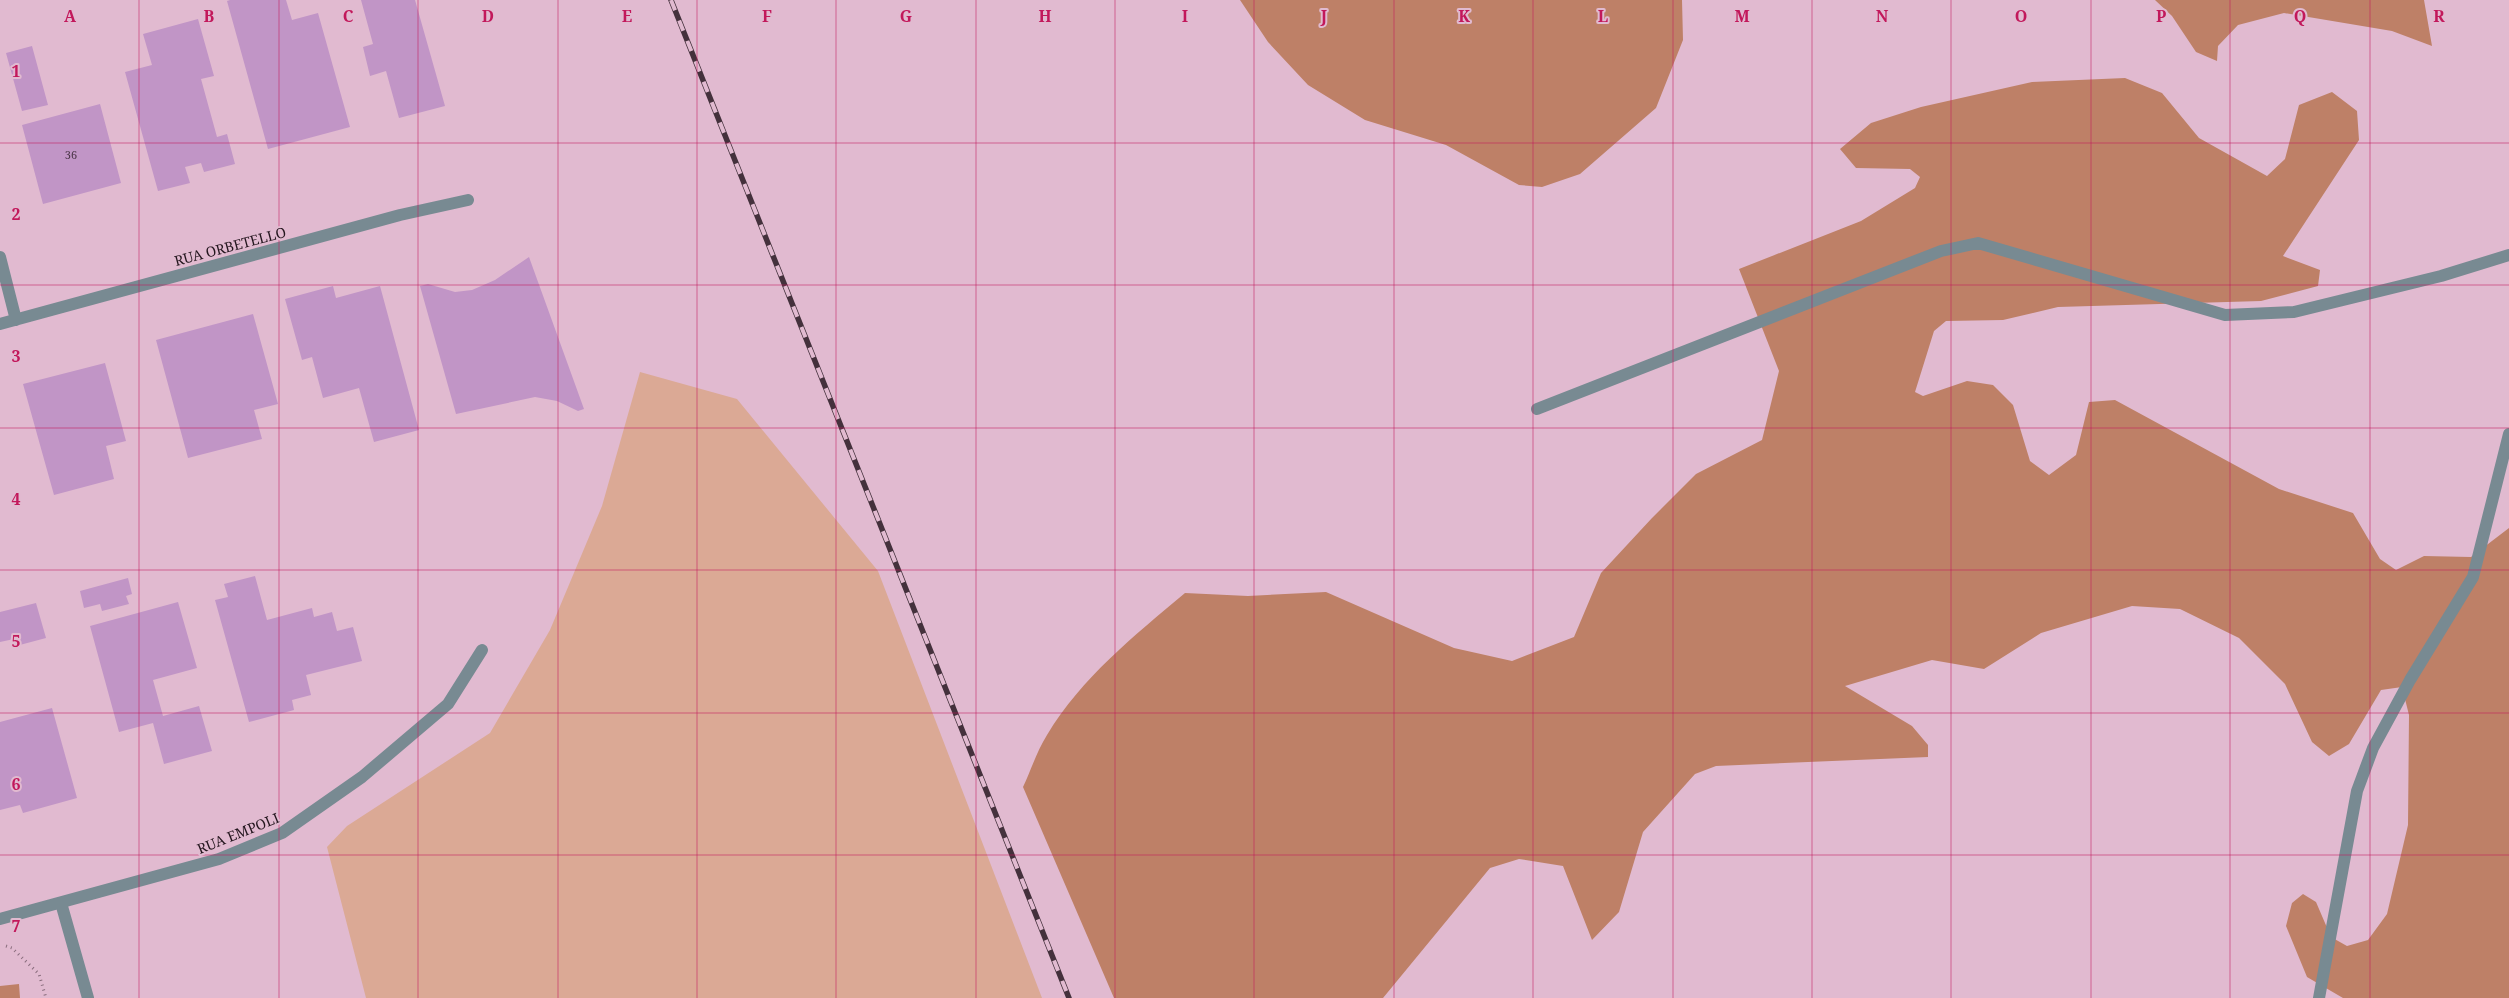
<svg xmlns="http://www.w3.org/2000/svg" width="2509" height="998" viewBox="0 0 2509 998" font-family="'Noto Serif',serif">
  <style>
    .green { fill: #dba995 }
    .forest { fill: #be8067 }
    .building { fill: #c195c6 }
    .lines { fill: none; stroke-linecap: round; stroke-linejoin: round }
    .path { stroke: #896d7d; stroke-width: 3; stroke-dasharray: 1 4; stroke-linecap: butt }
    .minor { stroke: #788a92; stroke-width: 12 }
    .rail-casing { stroke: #44313c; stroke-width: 5.5 }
    .rail { stroke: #e1bad0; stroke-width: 4; stroke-dasharray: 11; stroke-linecap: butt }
    .grid { fill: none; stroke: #c2185b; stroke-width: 1; stroke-opacity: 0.55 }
    .labels { text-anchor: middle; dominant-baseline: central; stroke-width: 4; stroke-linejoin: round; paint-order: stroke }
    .number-label { font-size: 11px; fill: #4b3648 }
    .street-label { font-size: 14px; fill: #24161e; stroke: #e1bad0 }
    .grid-label { font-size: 16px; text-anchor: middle; font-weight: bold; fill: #c2185b; stroke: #e1bad0; stroke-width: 4; stroke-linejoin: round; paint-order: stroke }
  </style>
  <rect width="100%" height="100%" fill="#e1bad0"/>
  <path class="green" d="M640,372l97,27 141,172 164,427h-676l-39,-151 20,-21 143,-93 60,-103 52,-124z"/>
  <path class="forest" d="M1240,0h442l1,40 -27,68 -76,66 -38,13 -23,-2 -73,-40 -81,-25 -57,-35 -40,-43z
    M2155,0h269l8,46 -40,-15 -108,-18 -46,12 -20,21 -1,15 -21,-9 -24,-36z
    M2125,78l37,15 37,45 68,38 18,-17 14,-54 33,-13 25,19 2,29 -76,116 37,14 -2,16 -57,15 -203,6 -55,13 -57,1 -12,10 -19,61 8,4 44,-15 26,4 20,20 17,56 19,14 27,-20 13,-53 26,-2 164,89 74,24 27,46 16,11 28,-14 47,1 38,-29v470h-166l-36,-21 -21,-51 6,-23 11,-9 13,8 15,35 16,9 21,-6 19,-26 21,-89 1,-110 -7,-28 -21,3 -32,54 -20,12 -17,-14 -27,-58 -46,-46 -59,-29 -48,-3 -91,27 -57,36 -52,-9 -87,26 67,40 16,19v12l-212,9 -21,8 -52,58 -24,80 -27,28 -29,-74 -44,-7 -29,9 -107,130h-269l-91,-211c8,-17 14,-36 24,-52 35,-58 87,-99 138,-142l63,3 78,-4 128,56 58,13 62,-24 27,-64 51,-55 44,-44 66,-34 17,-69 -40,-102 122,-48 54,-33 5,-11 -10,-8 -54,-1 -16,-19 31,-26 50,-16 111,-25z
    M19,984l1,14h-20v-12z"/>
  <path class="building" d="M230,0h56l6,20 26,-7 32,114 -82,22 -41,-148z
    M361,0h54l30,106 -46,12 -13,-47 -16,5 -7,-29 10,-3z
    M198,19l16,57 -13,3 16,58 10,-3 8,30 -31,8 -3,-9 -16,4 5,16 -32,8 -33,-119 27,-7 -9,-31z
    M32,46l16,59 -26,6 -16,-58z
    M100,104l21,79 -78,21 -21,-79z
    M529,257l55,152 -6,2 -21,-10 -22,-4 -79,17 -36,-128 8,-2 27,8 17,-2 23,-10z
    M333,286l3,12 44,-12 39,144 -45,12 -15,-54 -36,10 -11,-41 -10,3 -17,-61z
    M253,314l25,90 -24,6 8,29 -74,19 -32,-118z
    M105,363l21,78 -20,5 8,33 -60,16 -31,-111z
    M255,576l12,44 45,-12 2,9 18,-5 5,19 16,-4 9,34 -56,14 5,20 -19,5 2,10 -45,12 -34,-122 13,-3 -4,-13z
    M128,578l4,16 -6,2 3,8 -27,7 -2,-7 -16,4 -4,-17z
    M178,602l19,66 -44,12 10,36 36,-10 13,45 -48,13 -11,-41 -34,9 -29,-106z
    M36,603l10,35 -30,8 -2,-7 -14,3v-30z
    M52,708l25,90 -54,15 -3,-8 -20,5v-88z"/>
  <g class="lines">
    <path class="path" d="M6,946l6,2 27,26 7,24"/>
    <path class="minor" d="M0,257l16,63
      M0,324l400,-109 68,-15
      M1537,409l404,-158 37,-8 247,72 69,-3 147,-36 68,-21
      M61,903l27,95
      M0,919l219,-60 63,-26 80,-56 86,-73 34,-54
      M2319,998l38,-207 16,-43 37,-68 63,-103 36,-143"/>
    <defs>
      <path id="rail" d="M671,0l398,998"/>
    </defs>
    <use href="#rail" class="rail-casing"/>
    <use href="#rail" class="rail"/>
  </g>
  <path class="grid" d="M139,0v998M279,0v998M418,0v998M558,0v998M697,0v998M836,0v998M976,0v998M1115,0v998M1254,0v998M1394,0v998M1533,0v998M1673,0v998M1812,0v998M1951,0v998M2091,0v998M2230,0v998M2370,0v998M0,143h2509M0,285h2509M0,428h2509M0,570h2509M0,713h2509M0,855h2509"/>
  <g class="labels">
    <g class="number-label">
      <text x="71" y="154">36</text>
    </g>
    <g class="street-label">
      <text transform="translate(230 246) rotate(-15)">RUA ORBETELLO</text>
      <text transform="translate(238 833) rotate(-22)">RUA EMPOLI</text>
    </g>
  </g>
  <g class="grid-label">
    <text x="70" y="22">A</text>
    <text x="209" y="22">B</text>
    <text x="348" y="22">C</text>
    <text x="488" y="22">D</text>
    <text x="627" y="22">E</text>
    <text x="767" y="22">F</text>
    <text x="906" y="22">G</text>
    <text x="1045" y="22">H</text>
    <text x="1185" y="22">I</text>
    <text x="1324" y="22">J</text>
    <text x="1464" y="22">K</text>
    <text x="1603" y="22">L</text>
    <text x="1742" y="22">M</text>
    <text x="1882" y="22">N</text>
    <text x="2021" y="22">O</text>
    <text x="2161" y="22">P</text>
    <text x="2300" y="22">Q</text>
    <text x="2439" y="22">R</text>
    <text x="16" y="77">1</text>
    <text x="16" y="220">2</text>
    <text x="16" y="362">3</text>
    <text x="16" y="505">4</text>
    <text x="16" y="647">5</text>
    <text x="16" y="790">6</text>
    <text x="16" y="932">7</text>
  </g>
</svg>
